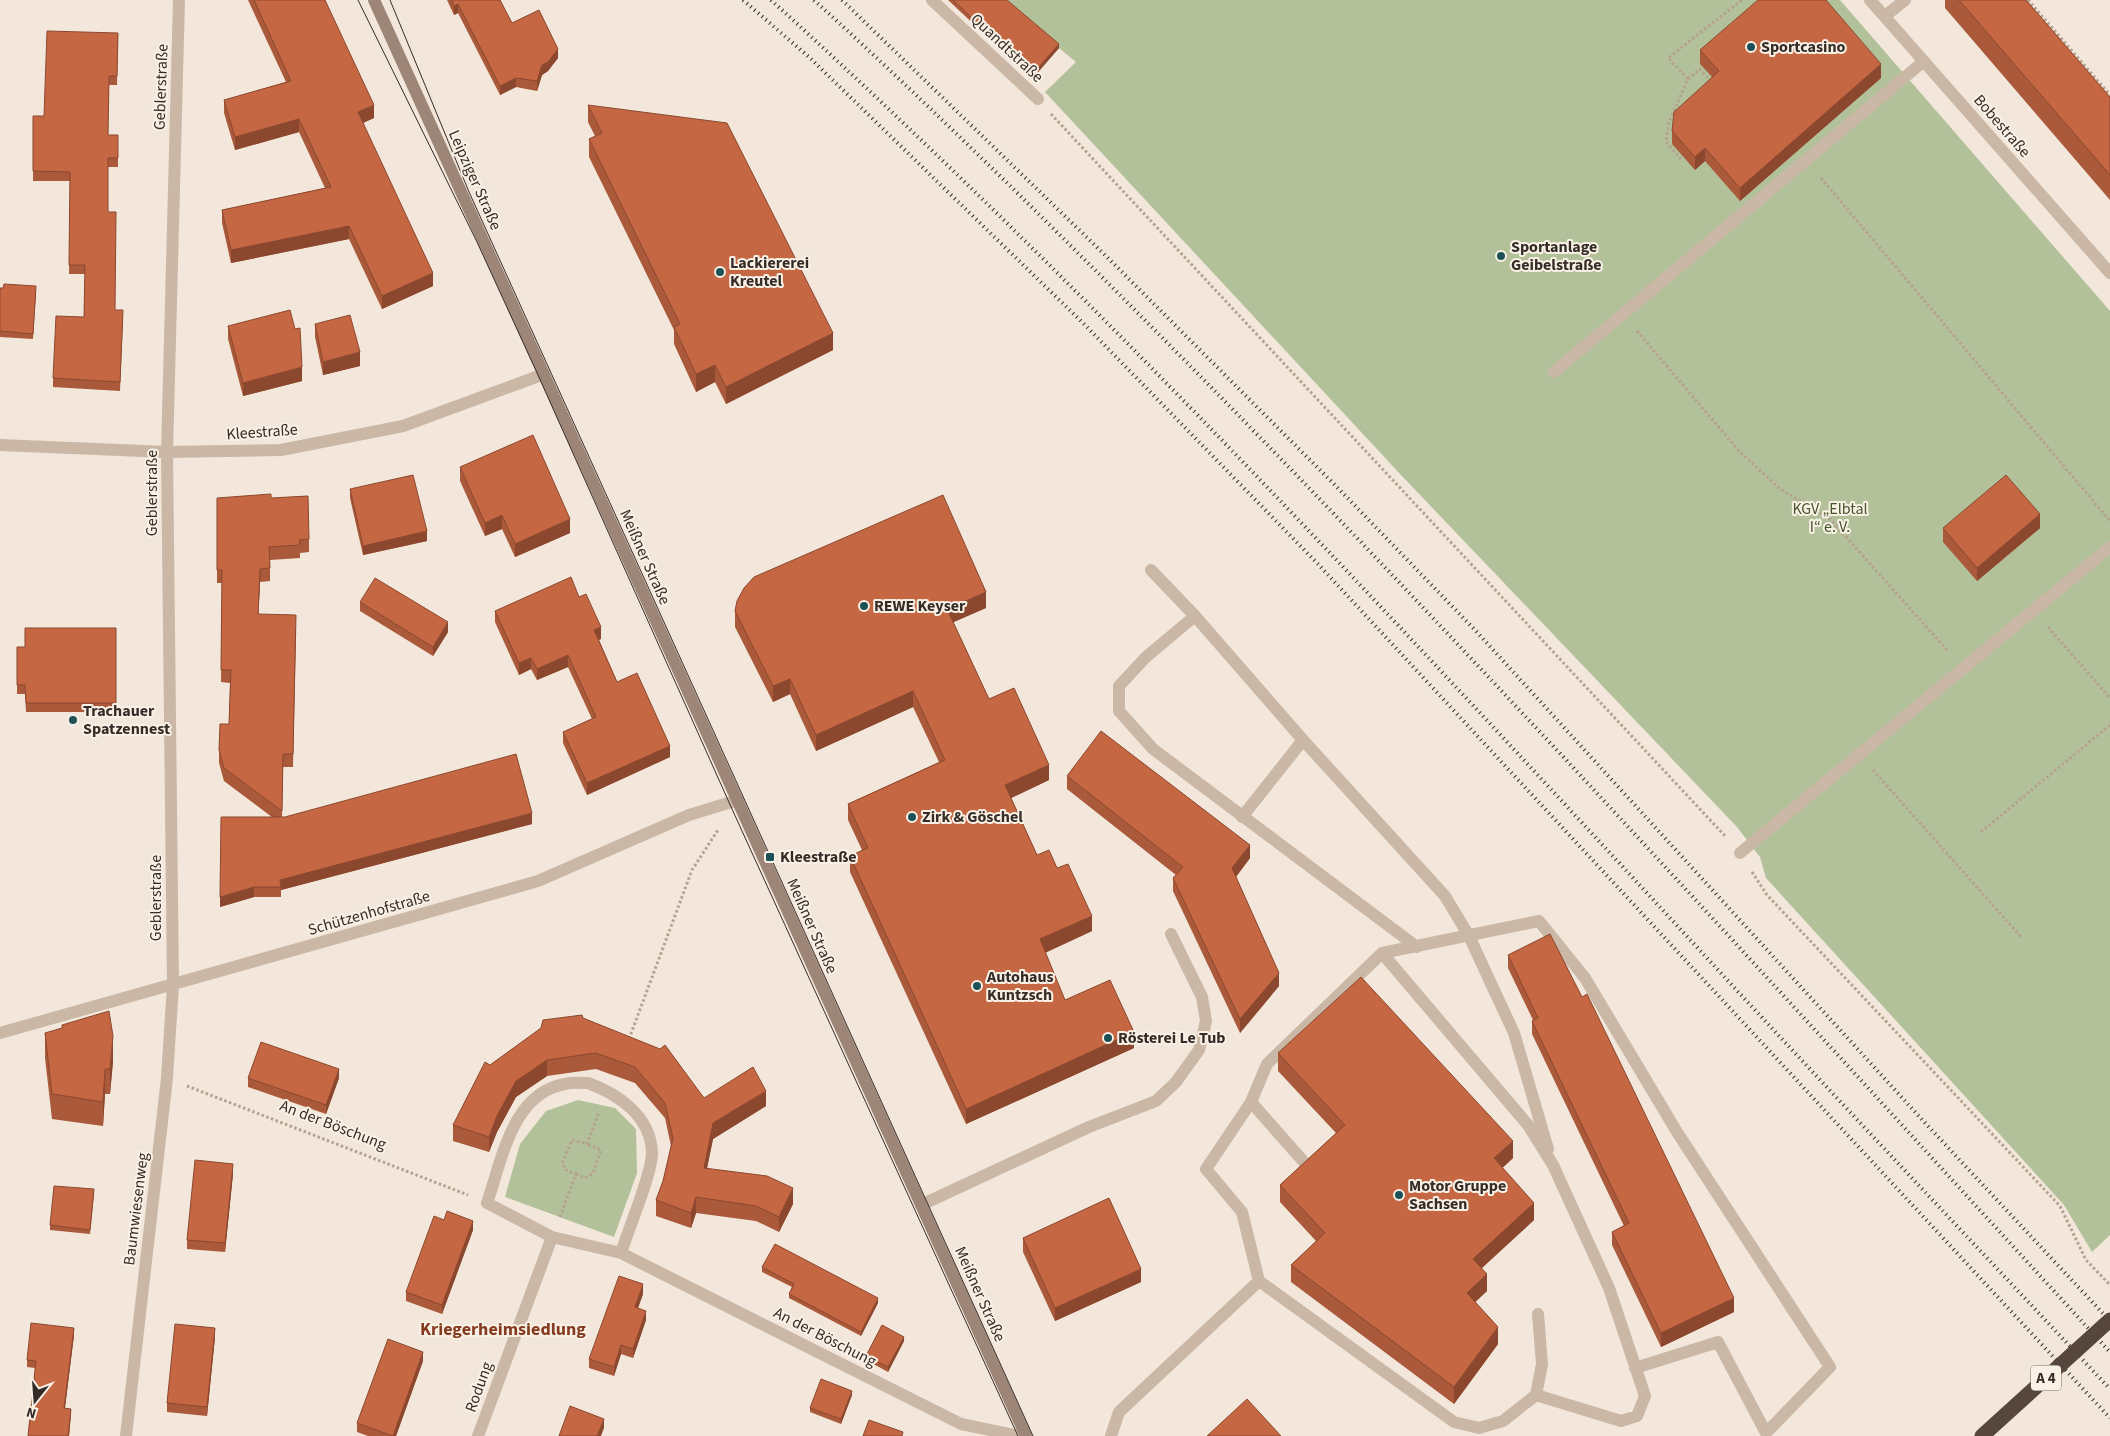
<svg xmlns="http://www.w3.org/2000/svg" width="2110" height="1436" viewBox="0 0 2110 1436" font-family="'Source Sans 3',sans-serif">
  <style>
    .green { fill: #b2c19a }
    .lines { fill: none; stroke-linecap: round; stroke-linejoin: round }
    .path { stroke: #b5a190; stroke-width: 3; stroke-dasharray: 2.5 2.5; stroke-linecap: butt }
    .service { stroke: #cab7a6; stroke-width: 12 }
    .minor { stroke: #cab7a6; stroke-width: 12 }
    .secondary { stroke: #9d8677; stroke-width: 12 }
    .tram { stroke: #362c27; stroke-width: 1 }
    .rail { stroke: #362c27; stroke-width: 4; stroke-dasharray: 1 4; stroke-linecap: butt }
    .motorway-bridge { stroke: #57463e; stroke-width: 15 }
    .wall { fill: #aa593a }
    .shaded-wall { fill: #8b482f }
    .building { fill: #c66743; stroke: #8b482f }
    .poi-dot { fill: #1c5157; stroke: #f9f1e6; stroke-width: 2 }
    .labels { text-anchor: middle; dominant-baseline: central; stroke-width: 4; stroke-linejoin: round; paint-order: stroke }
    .shield { fill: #f9f1e6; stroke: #706760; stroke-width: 1 }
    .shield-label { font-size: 15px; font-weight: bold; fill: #362c27 }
    .poi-label { font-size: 16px; font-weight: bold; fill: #362c27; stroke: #f9f1e6; text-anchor: start }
    .street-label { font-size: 16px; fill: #362c27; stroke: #f9f1e6 }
    .park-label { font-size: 16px; fill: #44542b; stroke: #f9f1e6 }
    .neighbourhood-label { font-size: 18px; font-weight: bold; fill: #853b20; stroke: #f9f1e6 }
  </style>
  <rect width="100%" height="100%" fill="#f2e7da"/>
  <path class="green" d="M1001,0h839l270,311v924l-18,17 -28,-47 -298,-327 -6,-21 -23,-30 -336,-352 -356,-383 31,-30z
    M578,1100l37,8 21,21 1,44 -23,64 -109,-40 15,-53 26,-33z"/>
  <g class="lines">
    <path class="path" d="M2028,0l82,95
      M1688,79l12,-10 12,14
      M1051,114l675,723
      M1681,159l-15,-17 3,-20 19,-43 -20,-21 74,-58
      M1821,178l289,343
      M1637,331l102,120 40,37 51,31 118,132
      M2048,627l62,71
      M1873,770l149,168
      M1981,832l129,-107
      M1752,872l15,23 293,311 26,54 24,25
      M629,1039l63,-169 26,-40
      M187,1086l281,109
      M576,1174l9,4 8,-5 8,-23 -14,-6
      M560,1217l16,-43 -10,-4 -4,-7 10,-23 15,4 12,-32"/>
    <path class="service" d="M1885,16l20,-16
      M1554,372l370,-311
      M1151,570l44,46 108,124 -61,77
      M1195,616l-49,41 -27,29v25l34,38 264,198
      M1303,740l142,156 24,40 45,97 34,116
      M1740,853l370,-306
      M1382,953l146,172 25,40 56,123 36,108 -8,20 -16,5 -85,-26 6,-31 -4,-50
      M1251,1102l16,-38 115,-111 157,-32 46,57 92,154 153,235 -64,66 -48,-91 -83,26
      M921,1205l168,-78 67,-26 20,-19 23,-32 7,-29 -4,-24 -31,-63
      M1259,1281l-17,-69 -36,-43 45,-67 52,59
      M1111,1436l8,-24 140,-131 195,141 25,6 24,-7 33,-26"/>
    <path class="minor" d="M932,0l106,99
      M1870,0l240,273
      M0,445l167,7 114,-2 122,-24 141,-52
      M0,1033l538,-152 151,-66 49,-15
      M588,1083c30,11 63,33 64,70 0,21 -24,77 -31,100l-69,-16 -65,-34c15,-43 25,-110 78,-119 7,-2 16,-1 23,-1z
      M621,1253l340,171 58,12
      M126,1436l41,-358 6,-93 -6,-533 12,-452
      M478,1436l74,-199"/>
    <path class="secondary" d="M374,0l652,1436"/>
    <path class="tram" d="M358,0l119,242 61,133 194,434 286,627
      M390,0l79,192 564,1244"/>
    <path class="rail" d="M743,0l66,57 274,266 234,240 793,855
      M771,0c335,304 641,639 948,971 130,141 261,279 391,418
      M814,0c135,123 264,252 391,381 310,316 606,646 905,971
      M842,0l264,256 229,229 140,145 452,495 183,196"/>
    <path class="motorway-bridge" d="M1982,1436l128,-116"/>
  </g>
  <path class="wall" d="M248,0h77l49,118 -11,5 70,163 -51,23 -33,-70 -118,24 -9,-40v-13l103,-22 -26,-56 -64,18 -11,-37v-13l62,-18z
    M447,0h53l12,23 46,35 -10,13 -6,4 -5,16 -21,-4 -16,8 -42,-82 -4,2z
    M948,0h59l52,48 -27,31z
    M1945,0h81l84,97v103l-165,-192z
    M118,33l-1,52h-8l-1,50h10v32h-10v45l7,98 8,9 -3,72 -67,-4v-9l31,-61 1,-43h-16l1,-93h-37v-65h11z
    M1700,50l181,28 -141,123 -35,-40 -10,9 -23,-26v-13l40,-54 -12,-13z
    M588,105l245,245 -107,54 -11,-22 -19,10 -22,-48v-14l-85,-173v-18l6,-3 -7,-14z
    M0,288l36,4 -3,47 -33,-2z
    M315,324l45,42 -37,9 -8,-38z
    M228,326l74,55 -59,15 -15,-57z
    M460,467l110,66 -55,24 -13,-28 -17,7 -25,-55z
    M350,489l77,52 -64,14 -13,-57z
    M217,498h54l38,41v13l-9,1v5l-30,2v21l-10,1 -2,32 38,14 -3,139h-10l-1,50 250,7 -251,66v7h-27l-34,10 52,-90 -48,-36 -5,-18v-13l10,-26 1,-41 -9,-1 1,-99h-5z
    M1943,528h97l-63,53 -34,-39z
    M360,602l88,30 -15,24 -73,-45z
    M986,608l-33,14 36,77 60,81 -38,18 26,57 20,13 35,63 -47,22 20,47 69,48 -168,76 -116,-252v-16l12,-6 -14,-30v-16l91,-42 -26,-55 -97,44 -26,-57 -17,8 -38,-75v-16z
    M495,611l106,28 -2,1 18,42 53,75 -83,38 -24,-52v-11l29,-13 -24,-52 -31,13 -6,-11 -12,6 -24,-53z
    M116,628v84h-90l-1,-18h-8v-38l8,-9z
    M1067,776l183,82 -14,19 43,109 -39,47 -67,-142v-13l3,-3 -109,-86z
    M1508,955l226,357 -73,35 -49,-102v-13l12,-6 -92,-192v-13l1,-1 -25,-52z
    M583,1018l121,80 62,8 -53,33 -6,29 86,36 -14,28 -23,-11 -60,-8 -5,15 -35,-12v-16l7,-19 8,-35 -6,-28 -30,-35 -39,-14 -49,7 -31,21 -19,35 -8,20 -36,-11v-16l37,-60z
    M45,1033l68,28 -3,33h-5l-2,32 -51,-7 -7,-61z
    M1278,1053l235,105 -11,10 32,52 -52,48 5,23 -12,11 23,42 -44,60 -163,-122v-17l25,-24 -36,-39v-17l56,-52 -58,-62z
    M248,1078h91l-13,36 -78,-27z
    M233,1174l-8,78 -38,-3v-9z
    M94,1194l-4,40 -40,-4v-5z
    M473,1230l-31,84 -36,-13v-9z
    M1023,1238l118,44 -86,39 -32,-69z
    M762,1267l116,36 -17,33 -72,-38v-4l3,-7 -30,-15z
    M643,1294l-5,14 8,12 -13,38 -12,-4 -7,22 -25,-8v-9z
    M74,1335l-9,73 6,8 -2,20h-41l7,-68 -8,-1v-7z
    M215,1337l-8,79 -40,-4v-9z
    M904,1341l-16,31 -22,-12v-4z
    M423,1361l-27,75h-28l-11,-4v-9z
    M852,1395l-11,29 -31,-12v-4z"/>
  <path class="shaded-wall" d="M458,4v9l-4,2v-9z
    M1059,44v4l-27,31v-4z
    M558,49v9l-10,13 -6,4 -5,16v-10l5,-16z
    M1881,64v14l-141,123v-13z
    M516,78v9l-16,8v-9z
    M374,105v13l-16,7v-13z
    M299,119v13l-64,18v-13z
    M1705,148v13l-10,9v-13z
    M349,226v13l-118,24v-13z
    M433,273v13l-51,23v-13z
    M833,333v17l-107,54v-17z
    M360,352v14l-37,9v-13z
    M715,365v17l-19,10v-18z
    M302,367v14l-59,15v-13z
    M2040,514v14l-63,53v-13z
    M502,515v14l-17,7v-13z
    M570,519v14l-55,24v-13z
    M427,531v10l-64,14v-9z
    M260,569v13l-2,45v-13z
    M986,592v16l-39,17v-16z
    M448,622v10l-15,24v-9z
    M601,627v12l-7,2v-11z
    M568,655v12l-31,13v-11z
    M531,658v11l-12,6v-12z
    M790,679v15l-17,8v-16z
    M913,691v16l-97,44v-16z
    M670,746v11l-83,38v-12z
    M1049,765v15l-44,21v-16z
    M532,813v11l-251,66 -1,-10z
    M1250,845v13l-18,24v-14z
    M254,887v10l-34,10v-10z
    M1092,916v15l-52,24v-16z
    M1279,973v13l-39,47v-14z
    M1134,1032v16l-168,76v-15z
    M113,1036v25l-3,33v-25z
    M547,1060v16l-31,21 -19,35 -8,20v-15l8,-21 19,-35z
    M105,1069v25l-2,32v-24z
    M339,1069v9l-13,36v-9z
    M766,1091v15l-53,33 -9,44v-15l9,-45z
    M1513,1141v17l-19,18v-18z
    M233,1164v10l-8,78v-9z
    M793,1188v16l-14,28v-15z
    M696,1197v16l-5,15v-15z
    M1534,1203v17l-61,56v-17z
    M473,1221v9l-31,84v-9z
    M1141,1269v13l-86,39v-13z
    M1487,1274v17l-20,19v-17z
    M643,1284v10l-8,22v-9z
    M878,1298v5l-17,33v-4z
    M1734,1298v14l-73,35v-14z
    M646,1311v9l-13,38v-9z
    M1498,1327v17l-44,60v-17z
    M74,1328v7l-10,80v-7z
    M215,1328v9l-8,79v-9z
    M904,1337v4l-16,31v-5z
    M621,1345v9l-7,22v-9z
    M423,1352v9l-27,75h-3z
    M852,1391v4l-11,29v-5z
    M71,1409l-2,27h-1z
    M604,1419v9l-3,8h-4z"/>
  <path class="building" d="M254,0h71l49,105 -16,7 75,161 -51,23 -33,-70 -118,24 -9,-40 109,-23 -32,-68 -64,18 -11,-37 67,-19z
    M452,0h48l12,23 27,-13 19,39 -10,13 -6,3 -5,16 -21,-3 -16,8 -42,-82 -4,2z
    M953,0h54l52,44 -27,31z
    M1758,0h68l55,64 -141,124 -35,-40 -10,9 -23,-26 2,-19 45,-41 -19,-21z
    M1959,0h67l84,97v78z
    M47,31l71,2 -1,43h-8l-1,59h10v23h-10v54h8l-1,98h8l-3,72 -67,-4 3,-62 28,1 1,-52h-16l1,-93 -37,-1v-55h11z
    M588,105l139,18 106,210 -107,54 -11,-22 -19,9 -22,-47 6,-3 -91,-185 13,-6z
    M4,284l32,2 -3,48 -33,-3v-43h3z
    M290,310l5,19 5,-1 2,39 -59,16 -15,-57z
    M350,315l10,37 -37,10 -8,-38z
    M533,435l37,84 -55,25 -13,-29 -17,8 -25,-56z
    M413,475l14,56 -64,15 -13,-57z
    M2006,475l34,39 -63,54 -34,-40z
    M271,494v4l37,-2 1,43 -10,1 1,5 -31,2 1,21 -10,1 -2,45 38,1 -3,139h-10l-1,57 -58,-43 -5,-18 1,-26h9l2,-54h-10l1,-100h-5v-72z
    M943,495l43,97 -39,17 42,90 25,-11 35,77 -44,20 32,70 12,-5 8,18 11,-4 24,52 -52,23 25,61 45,-20 24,52 -168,77 -116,-253 18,-8 -20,-44 97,-44 -32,-69 -97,44 -26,-56 -17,7 -38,-75 2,-10 7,-13 10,-11z
    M571,577l8,20 7,-3 15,33 -7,3 23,52 20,-9 33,73 -83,37 -24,-51 33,-15 -28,-62 -31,14 -6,-11 -12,5 -24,-52z
    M375,578l73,44 -15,25 -73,-45z
    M25,628h91v75h-90l-1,-18h-8v-38h8z
    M1101,731l149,114 -18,23 47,105 -39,46 -67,-141 10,-11 -116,-91z
    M516,754l16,59 -252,67 1,7h-27l-34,10 1,-80h64z
    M1550,934l32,63 5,-3 147,304 -73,35 -49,-101 17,-9 -97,-202 6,-3 -30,-63z
    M1361,977l152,164 -19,17 40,45 -61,56 14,15 -20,19 31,34 -44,60 -163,-122 34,-32 -45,-48 65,-60 -67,-72z
    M109,1011l4,25 -3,33h-5l-2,33 -51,-8 -7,-61 17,-5v-3z
    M582,1015l1,3 77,31 5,-4 39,53 49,-31 13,24 -53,32 -9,45 63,8 26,12 -14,29 -23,-11 -60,-9 -5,16 -35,-13 7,-19 10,-43 -8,-35 -30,-36 -39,-14 -49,7 -31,21 -19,35 -8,21 -36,-12 32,-63 5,3 51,-37 2,-8z
    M261,1042l78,27 -13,36 -78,-27z
    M195,1160l38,4 -8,79 -38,-3z
    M54,1186l40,3 -4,41 -40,-5z
    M1109,1198l32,71 -86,39 -32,-70z
    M447,1211l26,10 -31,84 -36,-13 28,-76 10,4z
    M775,1244l103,54 -17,34 -72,-38 5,-10 -32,-17z
    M619,1276l24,8 -8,23 11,4 -13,38 -12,-4 -7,22 -25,-8z
    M31,1323l43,5 -10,80 7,1 -3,27h-40l8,-75 -9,-1z
    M175,1324l40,4 -8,79 -40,-4z
    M882,1325l22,12 -16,30 -22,-11z
    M388,1339l35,13 -30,84 -36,-13z
    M821,1379l31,12 -11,28 -31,-11z
    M1247,1399l34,37h-74z
    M570,1406l34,13 -7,17h-38z
    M869,1420l34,12 -1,4h-39z"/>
  <g class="poi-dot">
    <circle cx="1751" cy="47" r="5"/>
    <circle cx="1501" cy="256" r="5"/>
    <circle cx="720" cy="272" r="5"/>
    <circle cx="864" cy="606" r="5"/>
    <circle cx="73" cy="720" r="5"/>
    <circle cx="912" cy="817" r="5"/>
    <rect x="765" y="852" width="10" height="10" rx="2.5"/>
    <circle cx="977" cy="986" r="5"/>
    <circle cx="1108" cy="1038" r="5"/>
    <circle cx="1399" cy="1195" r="5"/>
  </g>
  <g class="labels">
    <rect class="shield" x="2031" y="1365.5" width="30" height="25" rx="4"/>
    <g class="shield-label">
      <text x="2046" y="1378">A 4</text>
    </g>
    <g class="poi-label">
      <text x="1761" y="47">Sportcasino</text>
      <text x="1511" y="247">Sportanlage<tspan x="1511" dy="18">Geibelstraße</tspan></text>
      <text x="730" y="263">Lackiererei<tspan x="730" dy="18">Kreutel</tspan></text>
      <text x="874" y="606">REWE Keyser</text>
      <text x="83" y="711">Trachauer<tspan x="83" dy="18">Spatzennest</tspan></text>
      <text x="922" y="817">Zirk &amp; Göschel</text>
      <text x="780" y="857">Kleestraße</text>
      <text x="987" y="977">Autohaus<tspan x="987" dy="18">Kuntzsch</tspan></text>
      <text x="1118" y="1038">Rösterei Le Tub</text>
      <text x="1409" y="1186">Motor Gruppe<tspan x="1409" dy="18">Sachsen</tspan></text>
    </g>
    <g class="street-label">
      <text transform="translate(1007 48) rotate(43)">Quandtstraße</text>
      <text transform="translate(161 87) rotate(-88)">Geblerstraße</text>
      <text transform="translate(2002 126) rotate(49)">Bobestraße</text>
      <text transform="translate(475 180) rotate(66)">Leipziger Straße</text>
      <text transform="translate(262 432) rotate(-4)">Kleestraße</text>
      <text transform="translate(152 493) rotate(-90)">Geblerstraße</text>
      <text transform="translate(645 557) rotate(66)">Meißner Straße</text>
      <text transform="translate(156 898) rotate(-90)">Geblerstraße</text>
      <text transform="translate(369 913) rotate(-16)">Schützenhofstraße</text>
      <text transform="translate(812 926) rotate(66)">Meißner Straße</text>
      <text transform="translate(333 1125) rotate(21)">An der Böschung</text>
      <text transform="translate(136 1209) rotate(-83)">Baumwiesenweg</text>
      <text transform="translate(980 1294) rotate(66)">Meißner Straße</text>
      <text transform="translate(825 1337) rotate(27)">An der Böschung</text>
      <text transform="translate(479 1387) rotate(-70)">Rodung</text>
    </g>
    <g class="park-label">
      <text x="1830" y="509">KGV „Elbtal<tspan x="1830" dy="18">I“ e. V.</tspan></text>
    </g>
    <g class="neighbourhood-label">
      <text x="503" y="1329">Kriegerheimsiedlung</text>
    </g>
  </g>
  <g transform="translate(35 1401) rotate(197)" stroke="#f9f1e6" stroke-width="4" paint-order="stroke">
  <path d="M0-4L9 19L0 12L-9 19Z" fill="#362c27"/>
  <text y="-8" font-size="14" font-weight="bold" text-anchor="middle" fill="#362c27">N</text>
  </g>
</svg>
